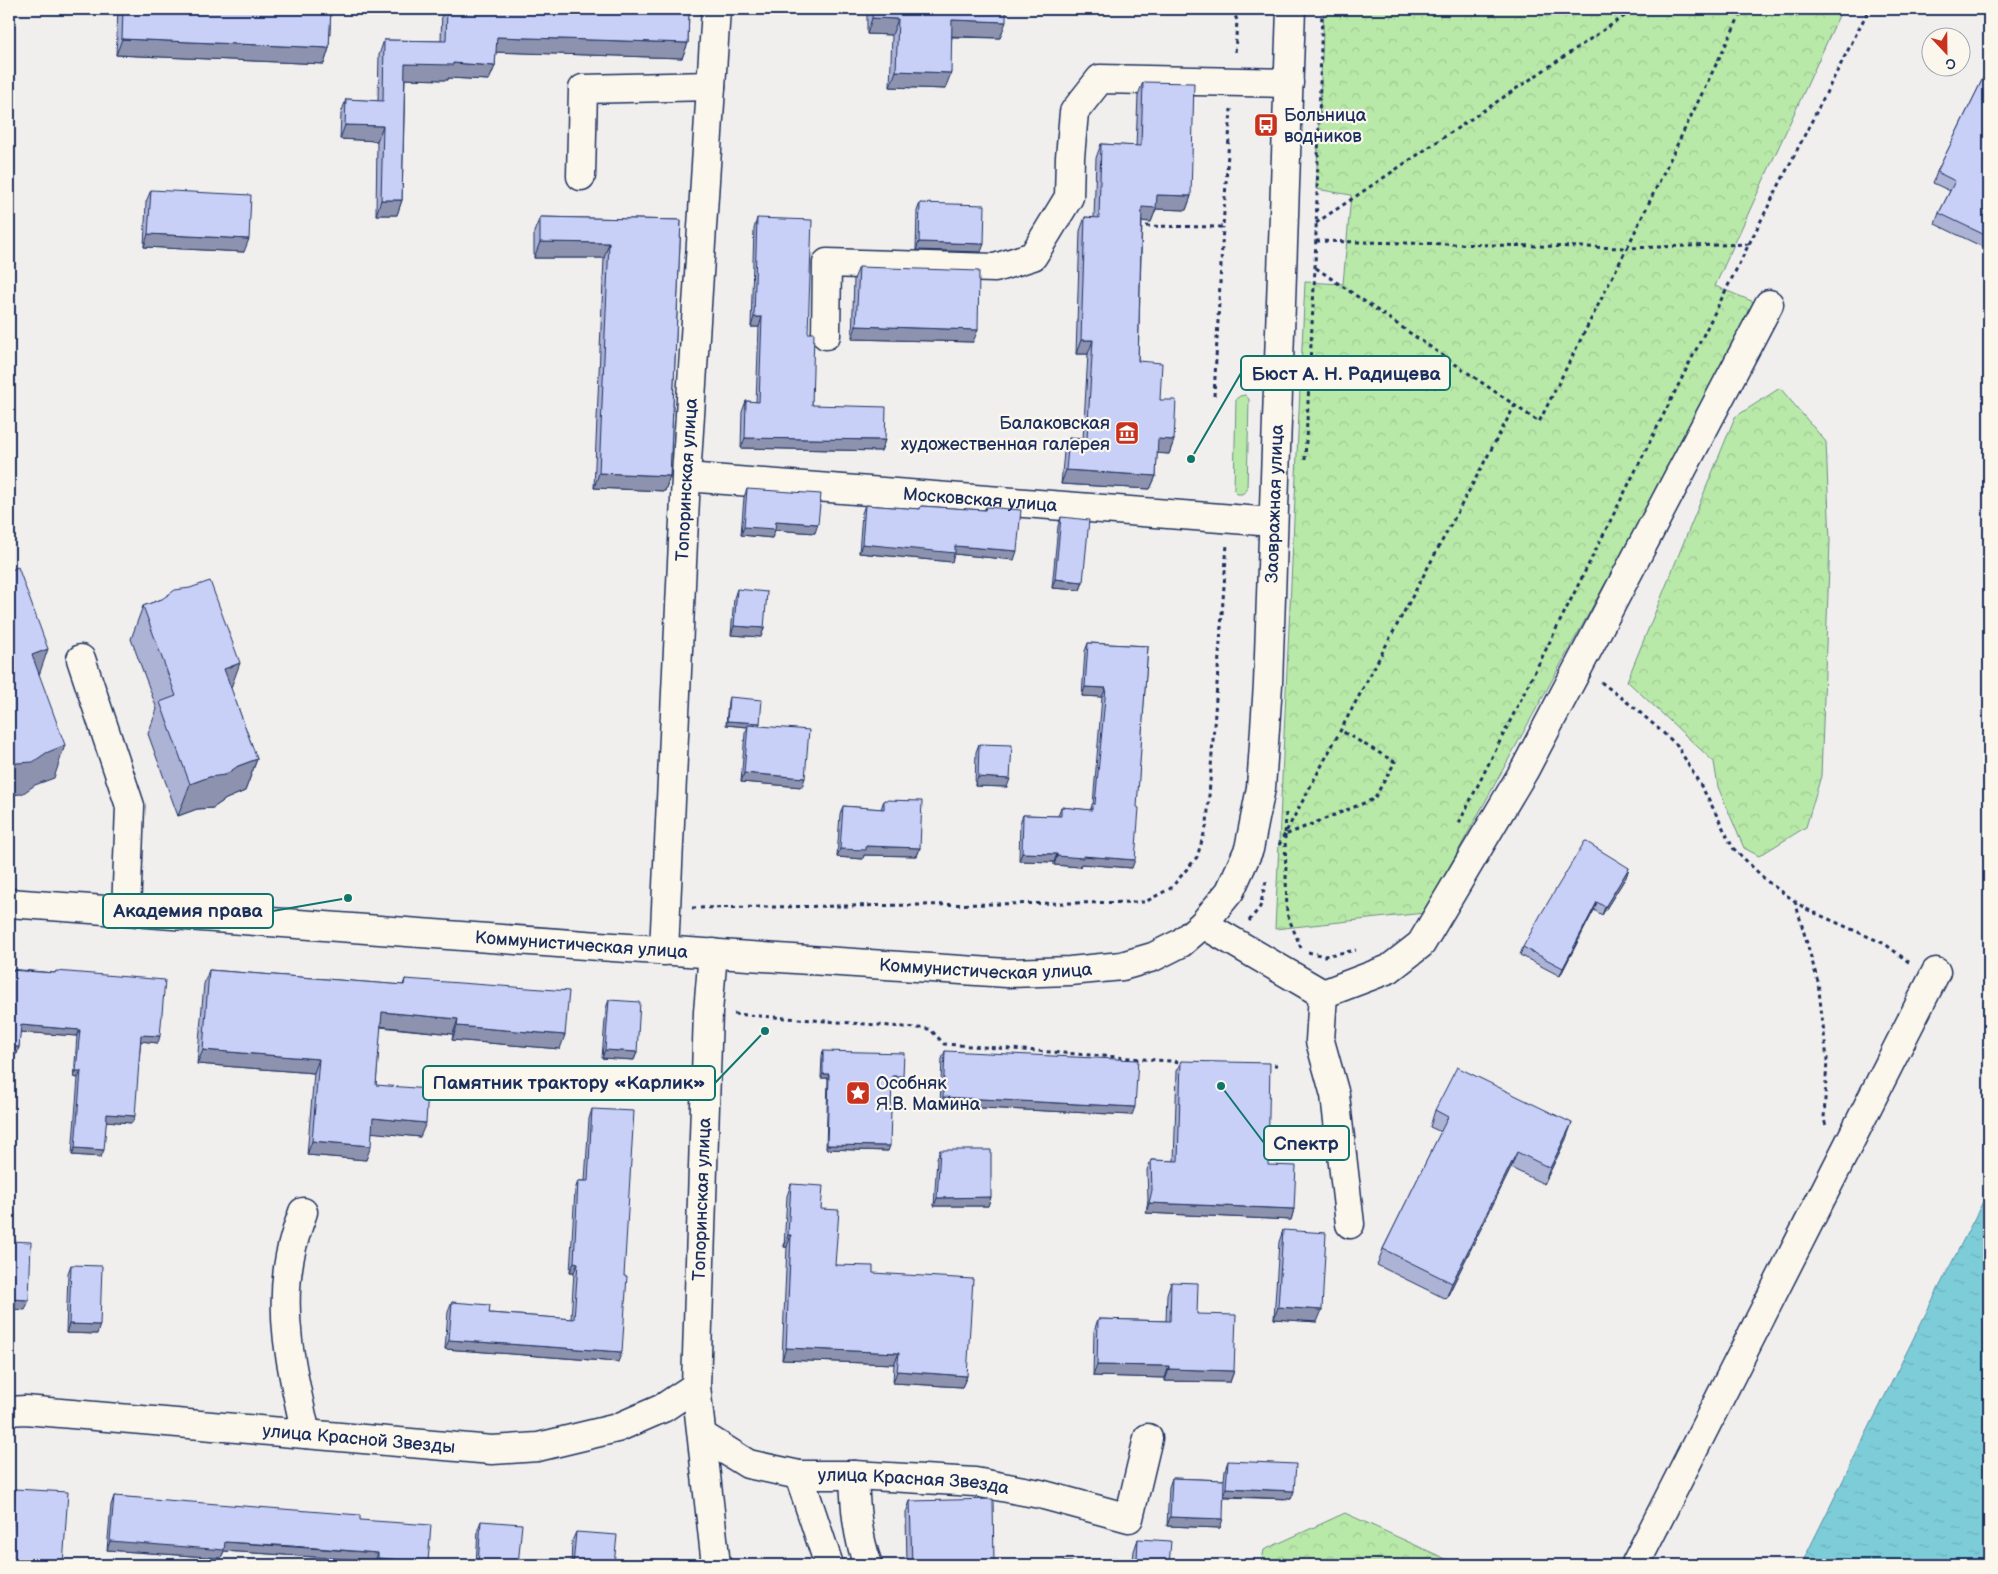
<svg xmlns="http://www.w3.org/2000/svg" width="1998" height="1574" viewBox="0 0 1998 1574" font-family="'Balsamiq Sans',sans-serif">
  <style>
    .green { fill: #b9e9a8; stroke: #6a8c83 }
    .forest { fill: url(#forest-crowns); stroke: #6a8c83 }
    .water { fill: url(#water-ripples); stroke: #568ea7 }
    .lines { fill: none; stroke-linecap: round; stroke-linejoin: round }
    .minor-casing { stroke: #1b2f5e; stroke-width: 31 }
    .major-casing { stroke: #1b2f5e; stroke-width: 31 }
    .path { stroke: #1b2f5e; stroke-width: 3; stroke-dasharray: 4 4; stroke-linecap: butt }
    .minor { stroke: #fbf7ec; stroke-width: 28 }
    .major { stroke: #fbf7ec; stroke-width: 28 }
    .wall { fill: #adb3d5; stroke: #1b2f5e }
    .shaded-wall { fill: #8d92ae; stroke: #1b2f5e }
    .building { fill: #c9d0f8; stroke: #1b2f5e }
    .labels { text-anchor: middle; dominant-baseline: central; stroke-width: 4.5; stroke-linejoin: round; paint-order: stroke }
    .poi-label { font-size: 18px; fill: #1b2f5e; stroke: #fbf7ec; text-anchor: start }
    .street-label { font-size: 18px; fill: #1b2f5e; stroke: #fbf7ec }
    .leader { fill: none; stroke: #0f766e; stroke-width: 2 }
    .callout-dot { fill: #0f766e; stroke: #fbf7ec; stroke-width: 2 }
    .callout { fill: #fbf7ec; stroke: #0f766e; stroke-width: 2 }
    .callout-label { font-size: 19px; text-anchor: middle; font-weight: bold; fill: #1b2f5e }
  </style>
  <defs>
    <pattern id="forest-crowns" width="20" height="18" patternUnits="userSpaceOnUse" patternTransform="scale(1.25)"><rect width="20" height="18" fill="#b9e9a8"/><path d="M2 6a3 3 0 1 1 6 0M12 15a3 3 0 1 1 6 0" fill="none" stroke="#9ec893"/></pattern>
    <pattern id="water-ripples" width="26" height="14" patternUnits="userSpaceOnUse" patternTransform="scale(1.25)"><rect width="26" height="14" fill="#7dcdd8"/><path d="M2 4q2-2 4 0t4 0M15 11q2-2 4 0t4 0" fill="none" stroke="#6bb0bc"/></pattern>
  </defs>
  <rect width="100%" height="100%" fill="#f1efee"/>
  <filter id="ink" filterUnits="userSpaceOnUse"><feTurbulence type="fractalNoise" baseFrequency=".02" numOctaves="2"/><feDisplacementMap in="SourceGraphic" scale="10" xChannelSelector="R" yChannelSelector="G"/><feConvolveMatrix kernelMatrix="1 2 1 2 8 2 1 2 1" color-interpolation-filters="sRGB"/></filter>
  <g filter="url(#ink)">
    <path class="green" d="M1245,395l4,4 -2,91 -5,4h-5l-3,-5 2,-90 4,-3z"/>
    <path class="forest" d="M1324,9h518l-127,277 44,18 -335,609 -149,16 30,-647 38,2 8,-89 -35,-6z
      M1780,388l46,54 4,99 -9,235 -15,51 -47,29 -15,-8 -26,-61 -4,-25 -87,-81 108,-264z
      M1345,1513l114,52h-198l3,-15z"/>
    <path class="water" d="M1989,1190v375h-188l131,-264z"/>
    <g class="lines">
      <defs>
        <g id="minor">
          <path d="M581,176l2,-87 128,-3"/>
          <path d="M826,335l1,-72 168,5 38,-12 36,-59 1,-40 4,-45 26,-33 189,4"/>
          <path id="s1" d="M686,477l587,45"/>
          <path d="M81,659l49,147 -4,106"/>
          <path d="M1203,924l120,70 -3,47 15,54 15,129"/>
          <path id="s2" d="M664,951l22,-474 30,-468"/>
          <path d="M713,953l-5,59 -12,374 20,179"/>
          <path d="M1323,994l66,-25 32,-25 104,-175 244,-465"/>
          <path d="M303,1212c-5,14 -10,29 -13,44 -12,61 3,119 16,178"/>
          <path id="s3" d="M9,1411l16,-1 467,40 46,-3 79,-19 46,-20 33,-22"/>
          <path id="s4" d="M703,1436l45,28 51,11h55l121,7 65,12 89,24 19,-80"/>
          <path d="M799,1475l30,90"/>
          <path d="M854,1475c1,30 3,61 14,90"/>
          <path d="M1635,1565l301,-593"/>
        </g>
        <g id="major">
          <path id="s5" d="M9,903l604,44 394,26 63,-2 52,-5 31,-9 28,-14 22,-19 27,-33 19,-42 12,-61 7,-104 23,-675"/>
        </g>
      </defs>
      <use href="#minor" class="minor-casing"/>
      <use href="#major" class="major-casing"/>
      <path class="path" d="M1232,9l5,11 -2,35
        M1316,223l319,-214
        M1138,226l85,1 8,-118
        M1316,241l311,7 116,-239
        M1316,268l223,154 88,-174 122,-4
        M1214,396l9,-169
        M1305,460l10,-192 7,-259
        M1601,682l35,27 41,36 31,53 25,50 35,34 38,27 79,35 25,19
        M1286,813l-1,22 89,-36 21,-37 -55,-32
        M1459,823l290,-579 120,-235
        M1285,835l2,79 14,34
        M1279,845l236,-440
        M1795,901l23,81 9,77 -3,60 2,7
        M692,908l453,-6 26,-14 26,-31 10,-33 20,-280
        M1249,921l11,-14 6,-26
        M1308,952l16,4 32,-6
        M734,1014l196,15 14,15 239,18
        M1266,1065h11"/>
      <use href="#minor" class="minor"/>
      <use href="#major" class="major"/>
    </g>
    <path class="wall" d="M118,9h213l-2,39 -5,16 -208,-9z
      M442,9h247l-1,34 -6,15 -186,-6 -1,14 -6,14 -41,-2v2l-43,-1 -3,121 -5,15h-21l1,-74 -37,-2 1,-25 5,-15 32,2 1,-46 5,-15 57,1z
      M867,9h139l-6,29 -48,-1 -7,52 -55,-2 2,-52 -25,-1z
      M1989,66v178l-2,5 -52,-25 4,-11 11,-22 -17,-8 4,-11z
      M1143,82l48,114 -5,14 -30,-1 -5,13 -9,-1 -4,140 22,39 14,40 -5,14 -12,-1 -1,23 -6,13 -89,-5 3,-32 5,-14 14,1 5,-85h-12l4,-123 5,-14 9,1 2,-60 5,-14 35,2 2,-51z
      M151,190l93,62 -100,-5 2,-45z
      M920,203l61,49 -65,-2 1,-39z
      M540,217l141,3 -11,256 -5,15 -71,-3 10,-230h-70v-26z
      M757,218l51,115 4,72 73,35 -4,11 -140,-3 1,-36 4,-11 10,1 3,-75h-8l3,-98z
      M859,267l114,75 -121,-3 2,-60z
      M747,489l68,44 -40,-3 -3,8 -31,-3 3,-38z
      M865,505l54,4 2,-3 63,4 2,-3 28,53 -60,-6 -2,8 -93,-9 3,-40z
      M1061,517l22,65 -3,8 -28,-2 6,-62z
      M737,589l27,39 -3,9 -30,-2 3,-37z
      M162,599l69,90 26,70 -12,32 -19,8 -13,9 -16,1 -19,7 -30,-82 9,-25 -26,-70 12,-33z
      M1088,643l60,3 -16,222 -51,-4 -1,3 -26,-2v-3l-35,-1 1,-38 3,-8 35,1 3,-9 29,3 3,-6 9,-107 -20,-1 3,-45z
      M729,697l31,26 -1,3 43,61 -61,-5 4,-49 3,-6 -22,-2 2,-24z
      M979,744l28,43 -32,-1 1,-34z
      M884,800l36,48 -3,8 -53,-1 -1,4 -26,-2 3,-43 3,-8 38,3z
      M1629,868l-3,9 -24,38 -8,-5 -34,66 -40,-21 3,-8z
      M9,969l46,4 1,-2 102,72 -17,-2 -9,82 -26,-2 -5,36 -29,-2 6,-77 -4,-1 3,-41 -57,-4 -1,15 -2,7 -8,-1z
      M209,970l194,15 2,-6 155,70 -108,-9 1,-6 -73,-7 -4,58 44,52 -48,-5 -6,28 -59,-5 7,-82 -117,-9 7,-80z
      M609,1000l28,52 -3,8 -32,-2 4,-50z
      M823,1051l80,25 -1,4h-10l-4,71 -62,-2 2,-71h-7l1,-22z
      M945,1051l187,64 -192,-9 2,-47z
      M1181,1061l87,104 26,44 -3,11 -145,-7 2,-13 -1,-30 4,-10 23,1 3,-90z
      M592,1109l26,253 -173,-13 3,-37 4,-10 37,11 82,6 3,-47h-4l5,-82 3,-9h7l4,-62z
      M1435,1110l131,29 -22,45 -33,-16 -65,131 -69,-34 6,-16 58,-117 -11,-5z
      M940,1150l51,47 -3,9h-54l3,-48z
      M791,1184l30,25 14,56 38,8 94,103 -5,11 -69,-4 1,-19 -112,-4 5,-113h-3l3,-51z
      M1283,1230l34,92 -43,-3 5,-77z
      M71,1265l26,69 -31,-1 2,-60z
      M1171,1282l26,32 37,57 -4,11 -65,-1v-3l-72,-2 1,-45 4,-12 68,2 1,-27z
      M1228,1461l66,30 -3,8 -67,-2 -4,31 -53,-2 2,-39 3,-9 52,2 1,-10z
      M15,1489l48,76h-54v-45l1,-19z
      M114,1496l246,24 68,42 -1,3h-52v-4l-151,-10 -3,7 -114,-8 4,-45z
      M910,1501l84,64h-87l-1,-52z
      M481,1521l37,44h-42l2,-36z
      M576,1532l38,33h-43l1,-24z
      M1138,1539l31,26 -36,-5 1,-9z"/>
    <path class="shaded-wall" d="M872,18l26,1 -6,16 -25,-1z
      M952,20l54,2 -6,16 -54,-2z
      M497,37l191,6 -6,15 -191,-6z
      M122,39l207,9 -5,16 -208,-9z
      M453,63l42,3 -6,14 -41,-2v2l-48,-1 5,-15z
      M896,71l55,2 -6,16 -55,-2z
      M345,125l38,1 -6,15 -37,-2z
      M1157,195l34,1 -5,14 -30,-1 -5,13 -14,-1 5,-14z
      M381,200h21l-5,15h-21z
      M148,234l101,5 -5,13 -100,-5z
      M540,242l69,1 -5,15h-70z
      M919,242l65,2 -3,8 -65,-2z
      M754,317h8l-3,10h-8z
      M856,326l122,4 -5,12 -121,-3z
      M1081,340h12l-5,14h-12z
      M745,438l140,2 -4,11 -140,-3z
      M1158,439l16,1 -5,14 -16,-1z
      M1066,470l90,6 -6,13 -89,-5z
      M599,473l71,3 -5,15 -71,-3z
      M776,521l42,3 -3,9 -40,-3 -3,8 -31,-3 3,-8z
      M862,544l93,2 62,5 -3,9 -60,-6 -2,8 -93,-9z
      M1055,579l28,3 -3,8 -28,-2z
      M734,626l30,2 -3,9 -30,-2z
      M48,649l-11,32 -5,-26z
      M240,663l-12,33 -4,-27z
      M1085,687l21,1 -4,9 -20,-1z
      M727,721l33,2 -2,5 -32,-3z
      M65,745l-11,33 -19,7 -13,9 -13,1v-29z
      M257,759l-12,32 -19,8 -13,9 -16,1 -19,7 12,-32z
      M744,773l61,5 -3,9 -61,-5z
      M978,777l32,2 -3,8 -32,-1z
      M866,846l54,2 -3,8 -53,-1 -1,4 -26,-2 3,-8z
      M1022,853l35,1 -3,8 -35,-1z
      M1057,856h26l52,4 -3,8 -51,-4 -1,3 -26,-2z
      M1629,868l-3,9 -24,38 3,-8z
      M1597,902l-3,8 -34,66 3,-8z
      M382,1012l76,7 -5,15 -76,-8z
      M21,1025l59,5 -3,6 -58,-4z
      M457,1026l108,9 -5,14 -108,-9z
      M141,1035l19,1 -2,7 -19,-2z
      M9,1047h10l-2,7 -8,-1z
      M203,1050l116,9 -5,14 -117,-9z
      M605,1050l32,2 -3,8 -32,-2z
      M76,1071h5l-3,7 -4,-1z
      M823,1074h6l-1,4h-7z
      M892,1076h11l-1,4h-12z
      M943,1097l192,10 -3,8 -192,-9z
      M107,1114l28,2 -3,7 -28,-2z
      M373,1118l53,5 -6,14 -52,-5z
      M1572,1123l-6,16 -22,45 6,-16z
      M312,1141l59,5 -5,14 -59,-5z
      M827,1145l63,1 -2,5 -62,-2z
      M75,1148l29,2 -3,7 -29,-2z
      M1517,1152l-6,16 -65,131 6,-16z
      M991,1197l-3,9h-54l3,-8z
      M1149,1203l145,6 -3,11 -145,-7z
      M788,1235h3l-4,12h-3z
      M574,1262l4,1 -4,9h-4z
      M9,1299l20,1 -4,10 -16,-1z
      M1278,1307l44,3 -5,12 -43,-3z
      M69,1324l31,1 -3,9 -31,-1z
      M449,1340l173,12 -4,10 -173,-13z
      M786,1348l113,5 -5,11 -112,-4z
      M1097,1365l72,1 -4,12 -72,-2z
      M1169,1369l65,2 -4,11 -65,-1z
      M897,1371l70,5 -5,11 -69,-4z
      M1226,1488l68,3 -3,8 -68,-3z
      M1170,1517l53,2 -3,9 -53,-2z
      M110,1541l115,1 153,11 -3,8 -151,-10 -3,7 -114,-8z
      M378,1558l50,4 -1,3h-52z
      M9,1564l23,1h-23z"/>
    <path class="building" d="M123,9h208l-2,39 -207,-9z
      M447,9h242l-1,34 -191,-6 -2,29 -42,-3v2l-48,-1 -3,136h-21l2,-74 -38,-1 1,-26 37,2 1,-61 62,1z
      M873,9h133v13l-54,-2 -1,53 -55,-2 2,-52 -26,-1z
      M1989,66v171l-50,-24 16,-32 -18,-9z
      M1143,82l51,1 -3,113 -34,-1 -1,13 -14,-1 -4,154 24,2 -2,37h16l-2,40 -16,-1 -2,37 -90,-6 3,-32 18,1 6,-99h-12l4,-123 14,1 2,-74 40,2z
      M151,190l100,5 -2,44 -101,-5z
      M920,203l65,2 -1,39 -65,-2z
      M540,217l141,3 -11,256 -71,-3 10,-230 -69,-1z
      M757,218l55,2 -4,113h6l-2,72 74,2 -1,33 -140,-2 1,-37 13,1 3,-85h-8z
      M859,267l120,4 -1,59 -122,-4z
      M747,489l74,5 -3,30 -42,-3 -1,8 -31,-2z
      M865,505l55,4 1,-3 64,4 1,-3 35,3 -4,41 -62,-5v7l-93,-9z
      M1061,517l28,3 -6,62 -28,-3z
      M18,567l30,82 -16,6 33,90 -19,8 -13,9 -16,1 -8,3v-195z
      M210,581l30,82 -16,6 33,90 -19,7 -13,9 -16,2 -19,7 -30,-82 16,-6 -33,-90 19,-7 13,-9 15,-2z
      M737,589l30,3 -3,36 -30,-2z
      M1088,643l60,3 -11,161 2,1 -4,52 -52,-4v2l-26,-2v-2l-35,-1 1,-38 38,1v-9l31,3v-6h3l11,-116 -21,-1z
      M729,697l33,3 -2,23 -33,-2z
      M748,725l61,5 -4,48 -61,-5z
      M979,744l33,1 -2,34 -32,-2z
      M884,800l38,1 -2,47 -54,-2v4l-26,-1 3,-43 41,3z
      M1585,841l44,27 -24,39 -8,-5 -34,66 -40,-21 18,-33z
      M9,970l46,3 1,-2 109,9 -5,56 -19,-1 -6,81 -28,-2 -3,36 -29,-2 6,-77h-5l4,-41 -59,-5 -2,22h-10z
      M209,970l195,15 1,-6 164,12 -4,44 -108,-9 1,-7 -76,-7 -6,73 52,4 -2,34 -53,-5 -2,28 -59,-5 7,-82 -116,-9z
      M609,1000l31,2 -3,50 -32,-2z
      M823,1051l81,2 -1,23h-11l-2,70 -63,-1 2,-71h-6z
      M945,1051l193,9 -3,47 -192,-10z
      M1181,1061l89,2 -2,102 28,1 -2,43 -145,-6 3,-13 -1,-30 27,1z
      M1457,1067l115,56 -22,45 -33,-16 -65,131 -69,-34 65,-132 -13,-7z
      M592,1109l42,2 -10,165h3l-5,76 -173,-12 3,-38 38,3 -1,8 85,6 4,-56 -4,-1 4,-81h10z
      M940,1150h51v47l-54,1z
      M791,1184l32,2 -2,23 18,1 -4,55 38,1v7l100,6 -6,97 -70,-5 2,-18 -113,-5 5,-113h-3z
      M1283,1230l43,3 -4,77 -44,-3z
      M9,1241l22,1 -2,58 -20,-1z
      M71,1265l31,1 -2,59 -31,-1z
      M1171,1282l27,1 -1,31 39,1 -2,56 -65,-2v-3l-72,-1 1,-46 72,2z
      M1228,1461l68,3 -2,27 -68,-3z
      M1172,1478l52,2 -1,39 -53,-2z
      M15,1489l53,3 -5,73h-31l-23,-1z
      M114,1496l246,19v5l71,5 -3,37 -50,-4v-5l-86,-7 -67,-4 -1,8 -114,-9z
      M993,1499l1,66h-82l-2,-64z
      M481,1521l41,3 -4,41h-40z
      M576,1532l41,3 -3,30h-41z
      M1138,1539l33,2 -2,24h-57v-7l25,2z
      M1015,1561l57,1v3h-57z"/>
  </g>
  <defs>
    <symbol id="bus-square" viewBox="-11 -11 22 22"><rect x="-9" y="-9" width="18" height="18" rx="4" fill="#c8321e" stroke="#fbf7ec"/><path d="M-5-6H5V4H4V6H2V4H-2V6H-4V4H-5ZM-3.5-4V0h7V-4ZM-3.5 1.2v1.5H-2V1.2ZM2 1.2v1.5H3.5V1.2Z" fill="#fff"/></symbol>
    <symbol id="museum-square" viewBox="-11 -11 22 22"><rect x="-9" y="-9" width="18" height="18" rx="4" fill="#c8321e" stroke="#fbf7ec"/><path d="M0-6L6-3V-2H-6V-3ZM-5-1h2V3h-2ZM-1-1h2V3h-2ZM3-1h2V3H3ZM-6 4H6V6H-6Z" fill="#fff"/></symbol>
    <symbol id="sight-square" viewBox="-11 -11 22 22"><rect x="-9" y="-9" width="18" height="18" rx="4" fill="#c8321e" stroke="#fbf7ec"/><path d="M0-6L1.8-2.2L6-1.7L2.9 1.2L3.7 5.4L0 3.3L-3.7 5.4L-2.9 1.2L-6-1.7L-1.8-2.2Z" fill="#fff"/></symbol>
  </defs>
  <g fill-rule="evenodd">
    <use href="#bus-square" x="1252" y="111" width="28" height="28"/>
    <use href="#museum-square" x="1113" y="419" width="28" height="28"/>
    <use href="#sight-square" x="844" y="1079" width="28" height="28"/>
  </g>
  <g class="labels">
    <g class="poi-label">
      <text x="1284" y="115">Больница<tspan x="1284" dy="21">водников</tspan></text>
      <text x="1110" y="423" text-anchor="end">Балаковская<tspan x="1110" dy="21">художественная галерея</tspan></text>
      <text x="876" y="1083">Особняк<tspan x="876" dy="21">Я.В. Мамина</tspan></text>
    </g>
    <g class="street-label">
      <text stroke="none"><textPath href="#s2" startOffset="472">Топоринская улица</textPath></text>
      <text stroke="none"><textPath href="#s1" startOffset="295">Московская улица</textPath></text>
      <text stroke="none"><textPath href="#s5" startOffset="1644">Заовражная улица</textPath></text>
      <text stroke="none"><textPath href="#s5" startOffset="574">Коммунистическая улица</textPath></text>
      <text stroke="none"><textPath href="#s5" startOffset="979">Коммунистическая улица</textPath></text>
      <text transform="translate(702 1199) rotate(-88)">Топоринская улица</text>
      <text stroke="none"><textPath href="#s3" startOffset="351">улица Красной Звезды</textPath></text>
      <text stroke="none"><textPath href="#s4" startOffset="220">улица Красная Звезда</textPath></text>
    </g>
  </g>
  <path class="leader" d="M1191 459L1241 373M348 898L273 911M765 1031L715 1083M1221 1086L1264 1143"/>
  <g class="callout-dot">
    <circle cx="1191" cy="459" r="5"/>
    <circle cx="348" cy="898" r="5"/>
    <circle cx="765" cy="1031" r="5"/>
    <circle cx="1221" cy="1086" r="5"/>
  </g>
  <g class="callout">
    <rect x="1241" y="356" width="209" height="34" rx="5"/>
    <rect x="103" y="894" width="170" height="34" rx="5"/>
    <rect x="423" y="1066" width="292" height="34" rx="5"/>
    <rect x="1264" y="1126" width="85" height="34" rx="5"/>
  </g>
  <g class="callout-label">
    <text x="1346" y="380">Бюст А. Н. Радищева</text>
    <text x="188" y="917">Академия права</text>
    <text x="569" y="1089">Памятник трактору «Карлик»</text>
    <text x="1306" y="1150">Спектр</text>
  </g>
  <rect width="1998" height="1574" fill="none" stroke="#fbf7ec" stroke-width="30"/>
  <rect x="15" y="15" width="1968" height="1544" fill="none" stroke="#1b2f5e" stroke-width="2" filter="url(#ink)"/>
  <g transform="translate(1946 52) rotate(158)"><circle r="24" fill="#fbf7ec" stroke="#a1a7b3"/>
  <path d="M0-4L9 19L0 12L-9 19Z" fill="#c8321e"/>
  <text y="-8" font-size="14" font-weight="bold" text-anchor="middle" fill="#1b2f5e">С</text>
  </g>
</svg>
